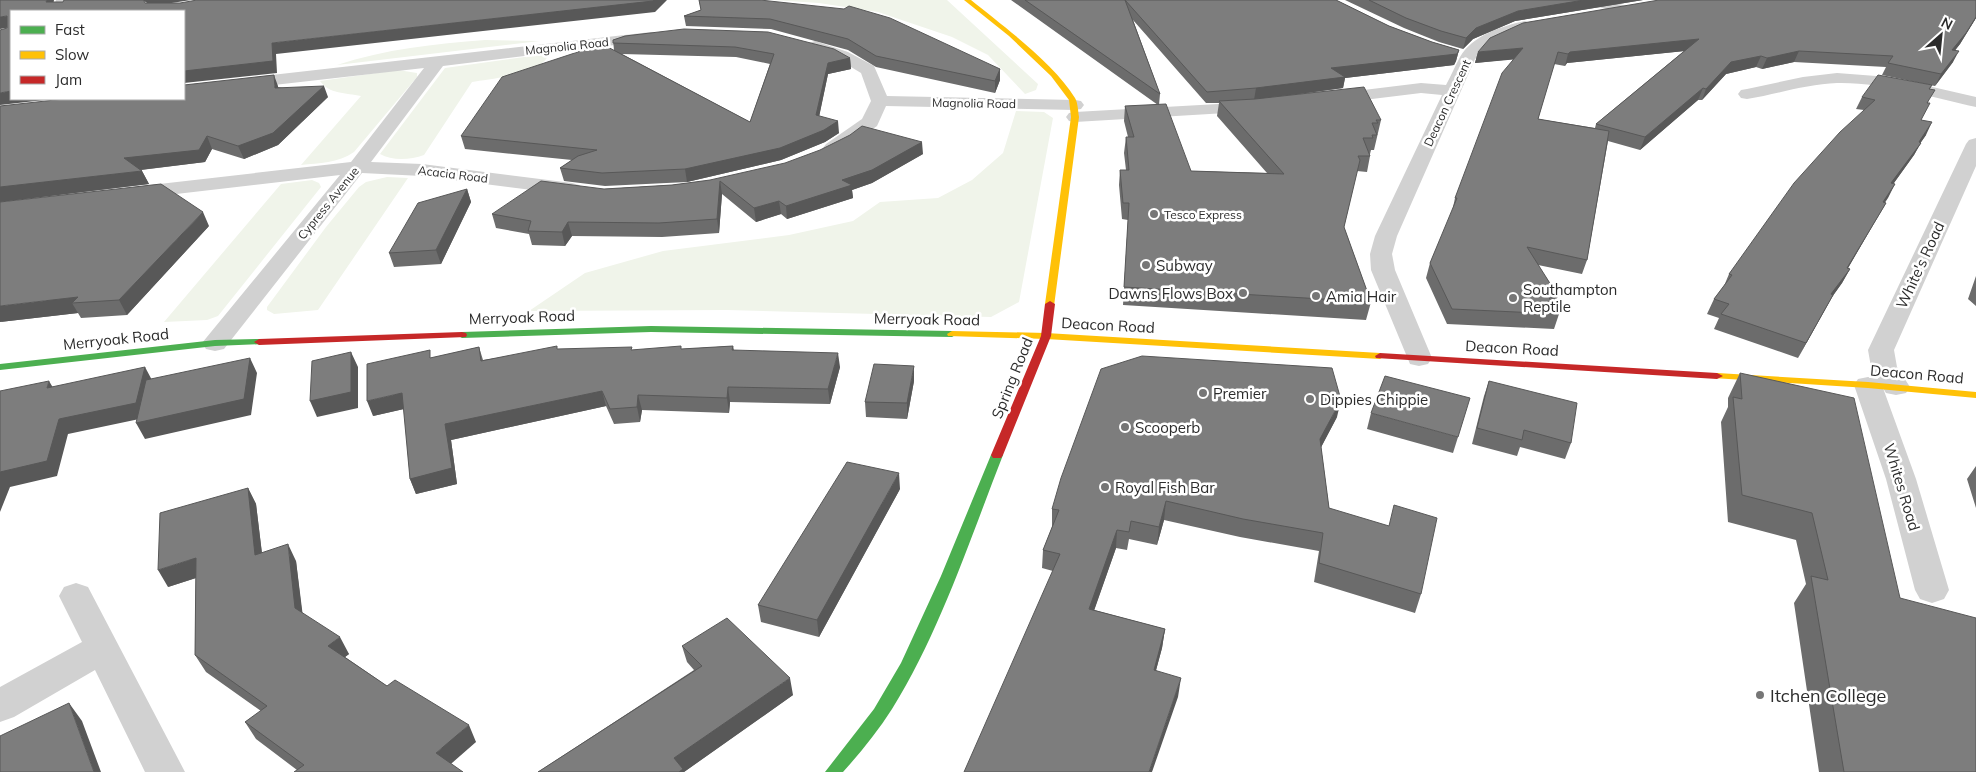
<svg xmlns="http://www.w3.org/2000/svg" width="1976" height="772" viewBox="0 0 1976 772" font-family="Mulish,sans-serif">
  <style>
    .green { fill: #f0f4ea }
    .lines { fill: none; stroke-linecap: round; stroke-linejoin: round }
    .street { fill: #d1d1d1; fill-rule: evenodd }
    .fast { fill: #4caf50; fill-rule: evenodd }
    .slow { fill: #ffc107; fill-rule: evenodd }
    .jam { fill: #c62828; fill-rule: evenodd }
    .wall { fill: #6c6c6c; fill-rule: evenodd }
    .shaded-wall { fill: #585858 }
    .building { fill: #7d7d7d; stroke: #585858 }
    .poi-dot { fill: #767676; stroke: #fff; stroke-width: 2 }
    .labels { text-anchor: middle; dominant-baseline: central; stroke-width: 5; stroke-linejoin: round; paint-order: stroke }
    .far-street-label { font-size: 12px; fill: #2c2c2c; stroke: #fff }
    .far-poi-label { font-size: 12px; fill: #2c2c2c; stroke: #fff; text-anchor: start }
    .poi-label { font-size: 15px; fill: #2c2c2c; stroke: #fff; text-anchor: start }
    .street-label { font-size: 15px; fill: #2c2c2c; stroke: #fff }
    .near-poi-label { font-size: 18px; fill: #2c2c2c; stroke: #fff; text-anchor: start }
  </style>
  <rect width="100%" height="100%" fill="#fff"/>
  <path class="green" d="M772,0h175l91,84 -2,6 -11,4 -37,-39 -36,-18 -74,-25 -59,-9z
    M485,40l55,1 -203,24c48,-16 98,-21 148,-25z
    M546,54l2,2c-8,18 -58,23 -76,26l-48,73c-14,5 -32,6 -44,-1l65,-86z
    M398,70l19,3v4l-63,75c-16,11 -35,11 -53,13l60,-69c-15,-3 -32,-2 -41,-15z
    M1016,111l28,1 9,6 -34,184 -28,15 -264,-7 -198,1 56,-38 78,-22 126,-16 64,-14 27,-19 58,-4 34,-18 31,-27z
    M387,177l21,1 -90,132 -44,4 -7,-4v-3l59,-80 33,-40 7,-5z
    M312,180l7,3 2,4 -103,129 -11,4 -43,2 117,-138z"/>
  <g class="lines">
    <path class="street" d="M56,0h14l-3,11h-14z
      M1581,0h23l26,7 2,3 -2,3 -5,1 -42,-11z
      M1525,21l5,2 3,3 -3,3 -31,11 -24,19 -78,177 -5,18 3,16 37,88 -4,6 -9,2 -9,-2 -39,-94 -1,-16 5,-18 67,-141 -21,-2 -90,11 -6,-1 -3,-4 3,-4 6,-1 90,-11 25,2c5,-9 9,-19 14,-28 13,-22 42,-31 65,-36z
      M651,32l5,2 3,3 -3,3 -213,26 -72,96 51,2 150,19 7,2 3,4 -3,4 -7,2 -150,-19 -60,-3 -138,176 -9,2 -9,-2 -4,-6 138,-168 -207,24 -7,-2 -3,-4 3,-4 7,-2 218,-25 73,-94 -240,27v-10z
      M815,41l33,11 26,14 13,30 188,4 6,1 3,4 -3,4 -6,1 -189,-4 -9,20 -37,26 -7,2 -7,-2 -3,-4 3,-4 36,-25 9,-18 -10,-28 -25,-15 -27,-9 -2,-3 2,-3z
      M1837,73l52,4 87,20v10c-45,-10 -92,-25 -139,-24 -30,1 -60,11 -90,16l-6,-1 -3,-4 3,-4 6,-1 56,-12z
      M1254,102l6,1 3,4 -3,4 -185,11 -6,-1 -3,-4 3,-4 6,-1z
      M1976,138v28l-82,184 3,17 13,20 -4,6 -10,2 -10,-2 -3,-5 33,91 33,111 -5,9 -12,4 -12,-4 -5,-9 -29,-111 -32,-94 4,-6 10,-2 10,2 -7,-12 -3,-17 98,-206 3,-4z
      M76,583l12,4 97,185h-40l-50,-102 -81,47 -14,5v-35l82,-45 -23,-46 5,-9z"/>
    <path class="fast" d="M651,326l301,5 5,3 -5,3 -301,-5 -189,6 -5,-3 5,-3z
      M259,339l5,3 -1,2 -48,2 -215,24v-6l215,-24z
      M997,451l6,4c-33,84 -63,177 -111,254 -14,22 -31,43 -49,63h-18l49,-63 27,-46 40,-87 50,-121z"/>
    <path class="slow" d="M964,0h7c32,26 83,63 104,98 3,5 3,13 4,19l-25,189 -4,1 -5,-3 26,-187 -2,-17 -18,-24 -42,-40z
      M952,331l94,2 334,20 5,3 -5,3 -334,-20 -98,-3 -1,-2z
      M1717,373l151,9 108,10v6l-108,-10 -155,-10 -2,-2z"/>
    <path class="jam" d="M1050,301l5,3 -4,32 -48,119 -2,3h-8l-2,-3 50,-119 4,-32z
      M462,332l4,1 1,2 -1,2 -207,8 -5,-3 5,-3z
      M1380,353l337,20 6,3 -6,3 -341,-21 -1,-2z"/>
  </g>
  <path class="wall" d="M699,0l301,69v11l-5,13 -119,-26 -28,-17 -77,-21 -85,-3 -2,-10 17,-6z
    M1011,0h325l53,26 43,16 27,8 -3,11 -2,4 -109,13 -2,10 -63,9 101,23 -7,30h-3l-1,4h-1l1,2 -3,16 -10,-1 -13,56 27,75 -5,18 -243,-15 5,-85 -6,-1 -3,-34 1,-15h6l-2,-17 2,-16h2l-4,-16 1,-15 33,-1zM1133,20l73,83h13l-2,13 50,57 -76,-2 -32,-66 1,-11z
    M1345,0h298l-128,21 -42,18 -10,10 -24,-7 -35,-14z
    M1976,0v18l-16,26 -5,6 -2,12 -18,24 -53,-11 4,-8 -92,-5 -32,7 -6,-2 -30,7 -24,26h-4l-58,50 -32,-9 -21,119 -5,14 -44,-9 20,31 -4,10 5,8 -5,15 -107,-5 -21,-46 4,-15 22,-51 3,-14 58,-139 -38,4 3,-11zM1684,51l-88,73 -1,4 -57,-9 16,-55 11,2 2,-3z
    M625,36l225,22 1,11 -23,5 -9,42 20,17 -14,9 -44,18 -94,22 -82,4 -41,-5 -4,-13 12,-8 -107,-11 -4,-13 153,-86 -1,-10zM622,54l114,3 34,7 -20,58z
    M1932,85l-2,4 -2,14 -7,17 5,15 -5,7 -7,13 -21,29h2l-11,18 2,1 -38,65 2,1 -8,14 -10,14 -34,61 -84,-29 5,-11 -12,-4 7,-15 10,-13 5,-12 135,-164 -8,-1 6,-12z
    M278,86v1l50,10 -50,48 -34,14 -32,-10 -7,13 -64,8 1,1 7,13 -149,18v-96z
    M923,154l-51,29 -20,7 1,8 -66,21 -6,-5 -25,8 -34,-28 -3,39 -57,4 -90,-1 -7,10 -33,-1 -3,-11 -33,-6 -4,-14 112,-25 68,-4z
    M467,189l4,13 -30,62 -47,3 -5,-14z
    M209,226l-82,89 -46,3 -3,-5 -78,9z
    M1976,276v30l-8,-7z
    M733,346l1,4 106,17 -10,37 -100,-2 -1,11 -87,-3 -2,12 -26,2 -8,-18 -155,34 6,44 -41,10 -6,-15 -6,-70 -31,7 59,-58 47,-11 4,13 74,-11 76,1 49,-1z
    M1740,373l160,225 76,174h-157l-25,-169 12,-19 -10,-44 -68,-18 -7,-100 7,-15v-9z
    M914,381l-7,38 -41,-2 -1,-15z
    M1489,381l82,62 -6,16 -45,-12 -3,9 -45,-12 12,-48z
    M1371,413l87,24 -5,16 -86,-24z
    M1337,417l-16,30 8,61 92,86 -6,19 -101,-31 5,-31 -79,-14 -76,-17 -7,25 -28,-6 -2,11 -11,-2 -22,62 71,19 -3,19 -6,22 22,27 -125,-126 -11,-3 1,-18 9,-23v-18z
    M1976,466v42l-9,-29z
    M248,488l8,16 6,49 34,8 6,52 47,41 -4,3 42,29 89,56 -179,28 -41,-31 -11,-17 16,-11 -55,-39 -11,-17 1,-77 -28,9z
    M900,489l-81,148 -58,-15 -3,-17z
    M682,646l111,49 -109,77h-146l156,-102 -7,-8z"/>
  <path class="shaded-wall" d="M47,0h7l-2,11 -6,-9z
    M144,0h47l-39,6 -8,-5z
    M654,0h13l-12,12 -379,42 1,19 -93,10v-12l88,-28z
    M1584,0h59l-128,21 -42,18 -10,10 3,-11 10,-10 42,-17z
    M7,16l4,11 -11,2v-12z
    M1976,17v1l-16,26 -13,17 5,-11z
    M1699,39l-4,11 -128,13 -2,3 3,-12 2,-2z
    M1523,48l-4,11 -44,4 3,-11z
    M1459,50l-3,11 -2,4 -109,13 -2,10 -89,12 2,-12 75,-20z
    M1799,51l-5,11 -32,7 5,-11z
    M1959,51l-6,11 -18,24 6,-12z
    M1761,56l-5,11 -30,7 -24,26 4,-11 25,-27z
    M850,58l1,11 -23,5 -11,53 -1,-12 12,-52z
    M1000,69v11l-5,13v-12z
    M274,75l4,11 1,13 -4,-11z
    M324,86l4,11 -50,48 -34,14 -6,-13z
    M1703,88l-5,12 -58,50 5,-13z
    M11,91v8h42l-53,6v-12z
    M838,121l1,12 -14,9 -44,18 -94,22 -2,-13z
    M1932,122l-6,13 -9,13 4,-5 -7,12 -30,42 7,-14z
    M207,136l5,13 -7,13 -74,9 -7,-13z
    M922,142l1,12 -51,29 -20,7 1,8 -66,21 -1,-13 56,-26z
    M142,171l7,13 -149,18v-15z
    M720,181l2,13 -3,39 -2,-14z
    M1895,184l-7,14 -12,18 7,-14z
    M467,189l4,13 -30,62 -5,-14z
    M779,201l2,13 -25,8 -2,-14z
    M1886,203l-8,13 -38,66 7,-14z
    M203,212l6,14 -82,89 -8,-15z
    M568,222l4,14 -7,10 -3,-14z
    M1850,269l-8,14 -10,14 -34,61 33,-64z
    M78,297l-6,6 6,10 -78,9v-16z
    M351,352l7,15v41l-41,9 -7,-16z
    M838,353l2,14 -10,37 -2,-15z
    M250,358l7,15 -6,42 -106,24 -9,-16z
    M914,366v15l-7,38v-16z
    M145,367l8,15 -9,36 -76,16 -11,42 -47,11 -10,25v-40l59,-53z
    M49,381l9,15 -11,-8z
    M728,387l2,15 -1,11 -2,-15z
    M602,391l4,15 -155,34 6,44 -41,10 -6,-15 35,-55z
    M402,393l6,15 -35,8 -6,-15z
    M638,395l4,15 -2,12 -3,-15z
    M1341,400l-4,17 -21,40 4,-18z
    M899,473l1,16 -81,148 -2,-17z
    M248,488l8,16 8,67 -9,-16z
    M1166,501l-2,19 -7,25 2,-18z
    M1117,530l-1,18 -28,80 1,-19z
    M288,544l8,17 8,64 -9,-17z
    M196,558l9,17 -37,12 -10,-17z
    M1165,629l-3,19 -11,41 3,-19z
    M340,637l9,17 -12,9 -9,-17z
    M790,678l3,17 -109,77h-6l-4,-14z
    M1181,678l-3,19 -26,75h-3z
    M69,703l13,18 19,51h-7z
    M469,725l7,17 -32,28 -8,-17z"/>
  <path class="building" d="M0,0h47l-1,2h17l1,-2h80v1l1,2h35l17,-3h457l-1,1 -381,42 1,18 -89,10v-60h-173v80l-11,2v-63l7,-2v-12l-7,1z
    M699,0h61l84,9 5,-3 41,12 110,51 -5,12 -119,-25 -28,-17 -78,-20 -86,-3 17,-6z
    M1025,0h311l53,26 43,16 27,8 -2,4 -126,14 14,9 -89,11 -49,4 -82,-92 35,94z
    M1369,0h215l-66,11 -42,17 -10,10 -25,-7 -35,-13z
    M1659,0h317v17l-10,16 -14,17 7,1 -18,23 -53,-11 5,-7 -94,-5 -32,7 -6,-2 -30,6 -25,27 -3,-1 -58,49 -49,-13 103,-85 -129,13 -2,2 -10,-2 -20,67 71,12 -22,129 -60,-13 31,49h-10l11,18 -107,-5 -22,-46 27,-65h-2l47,-125 21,-25 -45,4 12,-14 33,-15z
    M684,29l84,3 66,17 16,9 -22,5 -12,52 22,6 -14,9 -44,18 -95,21 -83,4 -42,-5 18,-12 19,-6 -136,-14 41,-59 100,-33 148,78 24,-68 -39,-7 -122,-4v-3l12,-4z
    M274,75l1,13 49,-2 -51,47 -35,13 -31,-10 -8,14 -75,8 18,13 -142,16v-81l64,-7h120v-14z
    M1878,75l54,10 -3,4 6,1 -8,13h3l-9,17 11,2 -13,20 2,1 -30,40 4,1 -12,18 3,1 -39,65 3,1 -19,25 2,1 -27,48 -85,-29 8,-10 -15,-5 18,-24 -3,-1 65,-91 46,-51 35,-32 -13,-3z
    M1364,87l17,33h-5l2,3h-6l5,12h-5l1,3h-10l7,18h-12l2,4 -16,67 27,75 -247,-15 5,-84h-6l-3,-33h9l-3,-33h8l-9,-31 41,-2 25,67 93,3 -65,-73 36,-2z
    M862,126l60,16 -50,28 -30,10 10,5 -66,21 -7,-5 -25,7 -34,-27 -3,38 -58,4 -91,-1 -6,10 -34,-1 3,-10 -39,-7 49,-33 63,8 68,-4 38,-5 75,-17 35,-13 30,-15z
    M161,184l42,28 -84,88 -47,3 6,-6 -78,9v-104z
    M467,189l-31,61 -47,3 29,-50z
    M557,346v3l75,-2 -1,3 50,-4v3l52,-3 -1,4 106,3 -10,36 -100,-2 -1,11 -89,-3 -1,12 -27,2 -8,-18 -157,33 7,44 -42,11 -8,-86 -35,8v-37l63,-14v8l49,-11 2,14z
    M351,352v40l-41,9 2,-40z
    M1142,356l190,12 9,32 -21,39 9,69 60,18 5,-21 43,13 -16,76 -102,-31 4,-30 -80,-14 -77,-18 -7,26 -28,-6 -2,11 -12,-2 -28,79 76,20 -11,41 27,8 -32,94h-185l96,-218 -17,-4 16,-40 -7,-1 9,-31 40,-109z
    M250,358l-6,41 -108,24 10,-43z
    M874,364l40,2 -7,37 -42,-1z
    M145,367l-9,36 -77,16 -12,42 -47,11v-81l49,-10 -2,7z
    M1740,373l114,25 46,200 76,20v154h-132l-33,-196 17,4 -16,-67 -70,-18 -9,-98 9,2z
    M1385,376l85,22 -12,39 -87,-24z
    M1489,381l88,22 -6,40 -47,-13 -2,10 -45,-12z
    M847,462l52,11 -82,147 -59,-15z
    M248,488l7,67 33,-11 7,64 45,29 -12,9 59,40 8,-6 74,45 -33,28 27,19h-169l10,-7 -59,-43 22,-16 -72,-51 1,-97 -38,12 2,-57z
    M727,618l63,60 -116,80 9,11 -4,3h-141l164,-106 -20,-20z
    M69,703l25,69h-94v-36z"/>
  <g class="poi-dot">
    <circle cx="1154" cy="214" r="5"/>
    <circle cx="1146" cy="265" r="5"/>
    <circle cx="1243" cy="293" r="5"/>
    <circle cx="1316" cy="296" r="5"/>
    <circle cx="1513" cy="298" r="5"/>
    <circle cx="1203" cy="393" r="5"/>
    <circle cx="1310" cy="399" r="5"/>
    <circle cx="1125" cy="427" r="5"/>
    <circle cx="1105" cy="487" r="5"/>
    <circle cx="1760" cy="695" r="5"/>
  </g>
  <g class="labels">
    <g class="far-street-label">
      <text transform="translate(567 46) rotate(-6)">Magnolia Road</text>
      <text transform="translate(974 103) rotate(1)">Magnolia Road</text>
      <text transform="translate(1447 103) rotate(-65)">Deacon Crescent</text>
      <text transform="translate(453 174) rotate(7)">Acacia Road</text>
      <text transform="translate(328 203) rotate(-51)">Cypress Avenue</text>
    </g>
    <g class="far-poi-label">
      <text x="1164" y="214">Tesco Express</text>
    </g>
    <g class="poi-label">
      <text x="1156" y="265">Subway</text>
      <text x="1523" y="289">Southampton<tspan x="1523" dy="17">Reptile</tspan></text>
      <text x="1233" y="293" text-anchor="end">Dawns Flows Box</text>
      <text x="1326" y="296">Amia Hair</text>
      <text x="1213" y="393">Premier</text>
      <text x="1320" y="399">Dippies Chippie</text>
      <text x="1135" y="427">Scooperb</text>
      <text x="1115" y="487">Royal Fish Bar</text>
    </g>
    <g class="street-label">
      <text transform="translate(1920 265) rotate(-65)">White's Road</text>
      <text transform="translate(522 317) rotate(-2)">Merryoak Road</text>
      <text transform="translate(927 319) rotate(1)">Merryoak Road</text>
      <text transform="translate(1108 325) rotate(3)">Deacon Road</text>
      <text transform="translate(116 339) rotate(-6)">Merryoak Road</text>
      <text transform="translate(1512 348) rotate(3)">Deacon Road</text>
      <text transform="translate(1917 374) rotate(5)">Deacon Road</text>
      <text transform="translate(1012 378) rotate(-68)">Spring Road</text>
      <text transform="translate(1902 487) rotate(73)">Whites Road</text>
    </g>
    <g class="near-poi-label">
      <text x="1770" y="695">Itchen College</text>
    </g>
  </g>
  <rect x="10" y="10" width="175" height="90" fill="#ffffff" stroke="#ababab"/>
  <rect x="20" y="26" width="25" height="8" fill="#4caf50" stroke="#ababab"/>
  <text x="55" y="35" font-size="15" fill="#2c2c2c">Fast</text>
  <rect x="20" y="51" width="25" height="8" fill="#ffc107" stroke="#ababab"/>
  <text x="55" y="60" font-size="15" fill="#2c2c2c">Slow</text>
  <rect x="20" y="76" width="25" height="8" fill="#c62828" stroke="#ababab"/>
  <text x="55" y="85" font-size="15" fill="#2c2c2c">Jam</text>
  <g transform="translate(1941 35) rotate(27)" stroke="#ffffff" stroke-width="4" paint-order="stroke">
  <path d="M0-4L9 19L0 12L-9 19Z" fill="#2c2c2c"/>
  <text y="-8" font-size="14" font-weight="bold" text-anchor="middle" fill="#2c2c2c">N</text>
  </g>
</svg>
